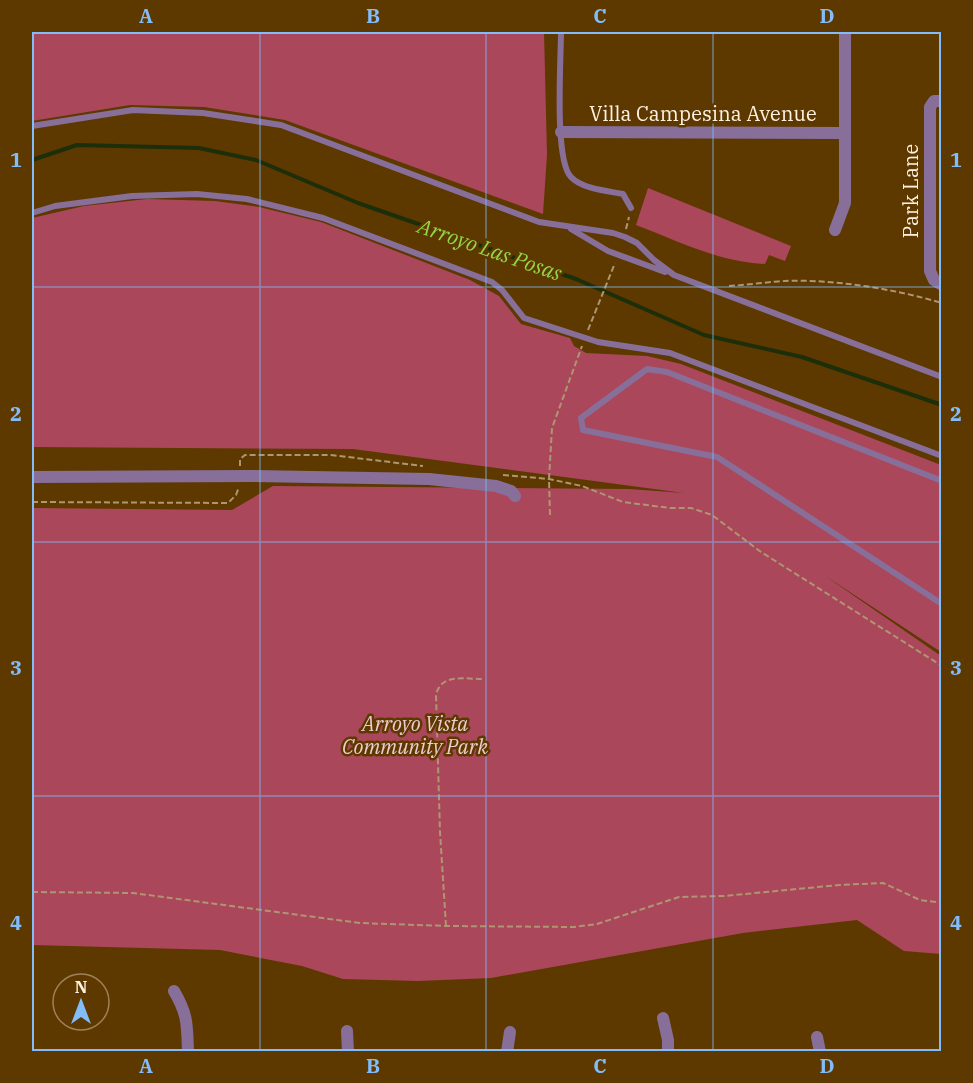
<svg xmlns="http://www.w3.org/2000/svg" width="973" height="1083" viewBox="0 0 973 1083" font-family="'IBM Plex Serif',serif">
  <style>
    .green { fill: #ab475a }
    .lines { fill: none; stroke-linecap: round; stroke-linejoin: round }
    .stream { stroke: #1d2e0a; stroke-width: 4 }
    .path { stroke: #af9672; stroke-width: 2; stroke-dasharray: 6 3; stroke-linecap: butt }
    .lane { stroke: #886f9a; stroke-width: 6 }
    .street { stroke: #886f9a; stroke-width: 12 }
    .grid { fill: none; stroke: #82bcfa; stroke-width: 1.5; stroke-opacity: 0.55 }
    .labels { text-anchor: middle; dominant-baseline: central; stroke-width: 5; stroke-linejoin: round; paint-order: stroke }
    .street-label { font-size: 20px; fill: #fff1e2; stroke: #5d3900 }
    .park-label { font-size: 20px; font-style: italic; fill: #eecdd0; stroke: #5d3900 }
    .water-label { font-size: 21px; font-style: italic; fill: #94d746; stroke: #5d3900 }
    .neatline { fill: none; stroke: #82bcfa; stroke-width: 2 }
    .grid-label { font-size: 20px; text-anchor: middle; font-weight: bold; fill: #82bcfa }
  </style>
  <rect width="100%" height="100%" fill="#5d3900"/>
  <path class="green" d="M32,32h512l3,123 -4,59 -258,-94 -81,-13 -74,-2 -98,16z
    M648,188l143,58 -6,15 -16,-6 -4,9c-46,-2 -87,-23 -129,-39z
    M147,199l68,2 44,6 62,15 149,58 29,16 22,28 49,14 4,8 12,7 61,3 34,8 260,101v187l-117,-77 117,81v298l-37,-3 -47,-31 -114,13 -252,45 -73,3 -75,-2 -41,-13 -82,-16 -188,-5v-437l200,2 41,-24 356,3 55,4 -331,-44 -321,-2v-229l52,-12z"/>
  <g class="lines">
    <path class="stream" d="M32,160l45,-15 122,3 57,12 102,43 218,76 128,56 98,22 140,48"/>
    <path class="path" d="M626,229l3,-12
      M729,286c18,-1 37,-4 56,-5 48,-2 110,8 157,22
      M588,330l27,-67
      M240,466v-7l5,-4h86l92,11
      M503,475l46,4 33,7 41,16 47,6h21l21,7 49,37 181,114
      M32,502l196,1 8,-8 3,-8
      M550,515l-1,-36 3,-51 30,-82
      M32,892l101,1 227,30 86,3 128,1 23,-3 82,-27 45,-1 115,-11 44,-2 37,17 16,2 6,-2
      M446,926l-6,-94 -4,-137c5,-22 28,-16 47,-16"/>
    <path class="lane" d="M561,32c0,27 -7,128 10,145 11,12 37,14 52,17l8,14
      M32,126l101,-16 70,3 78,12 258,97 74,11 12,4 12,6 17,17 20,15 268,102
      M32,213l23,-7 77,-10 65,-2 50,5 76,19 169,64 10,8 22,28 74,24 72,11 272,103
      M571,229l37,22 57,21
      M942,481l-275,-109 -20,-3 -66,49 2,12 134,27 225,147"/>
    <path class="street" d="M942,101h-8l-4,6v164l4,9 8,5
      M561,132l284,1
      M835,230l10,-27v-171
      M32,477l220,-1 177,3 67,7 15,5 4,5
      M174,991c14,24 13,33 14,61
      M663,1018l5,22v12
      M347,1031l1,21
      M817,1037l3,15
      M507,1052l3,-20"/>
  </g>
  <path class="grid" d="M260,32v1020M486,32v1020M713,32v1020M32,287h910M32,542h910M32,796h910"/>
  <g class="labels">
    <g class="street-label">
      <text x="703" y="113">Villa Campesina Avenue</text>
      <text transform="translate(910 191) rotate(-90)">Park Lane</text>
    </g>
    <g class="park-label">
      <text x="415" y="723">Arroyo Vista<tspan x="415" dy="23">Community Park</tspan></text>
    </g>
    <g class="water-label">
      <text transform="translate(490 249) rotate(19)">Arroyo Las Posas</text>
    </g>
  </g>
  <rect width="973" height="1083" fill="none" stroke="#5d3900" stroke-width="66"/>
  <g transform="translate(81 1002)"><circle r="28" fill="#5d3900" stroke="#9e835a" stroke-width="1.5"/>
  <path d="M0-4.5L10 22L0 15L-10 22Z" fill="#82bcfa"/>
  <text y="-9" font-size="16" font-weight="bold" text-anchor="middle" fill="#fff1e2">N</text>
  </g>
  <rect x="33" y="33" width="907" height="1017" class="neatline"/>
  <g class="grid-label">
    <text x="146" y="23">A</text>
    <text x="373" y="23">B</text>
    <text x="600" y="23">C</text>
    <text x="827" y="23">D</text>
    <text x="16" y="167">1</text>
    <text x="956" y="167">1</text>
    <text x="16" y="421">2</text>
    <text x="956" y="421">2</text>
    <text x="16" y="675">3</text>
    <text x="956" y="675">3</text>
    <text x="16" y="930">4</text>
    <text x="956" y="930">4</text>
    <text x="146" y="1073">A</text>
    <text x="373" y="1073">B</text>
    <text x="600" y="1073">C</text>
    <text x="827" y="1073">D</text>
  </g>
</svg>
